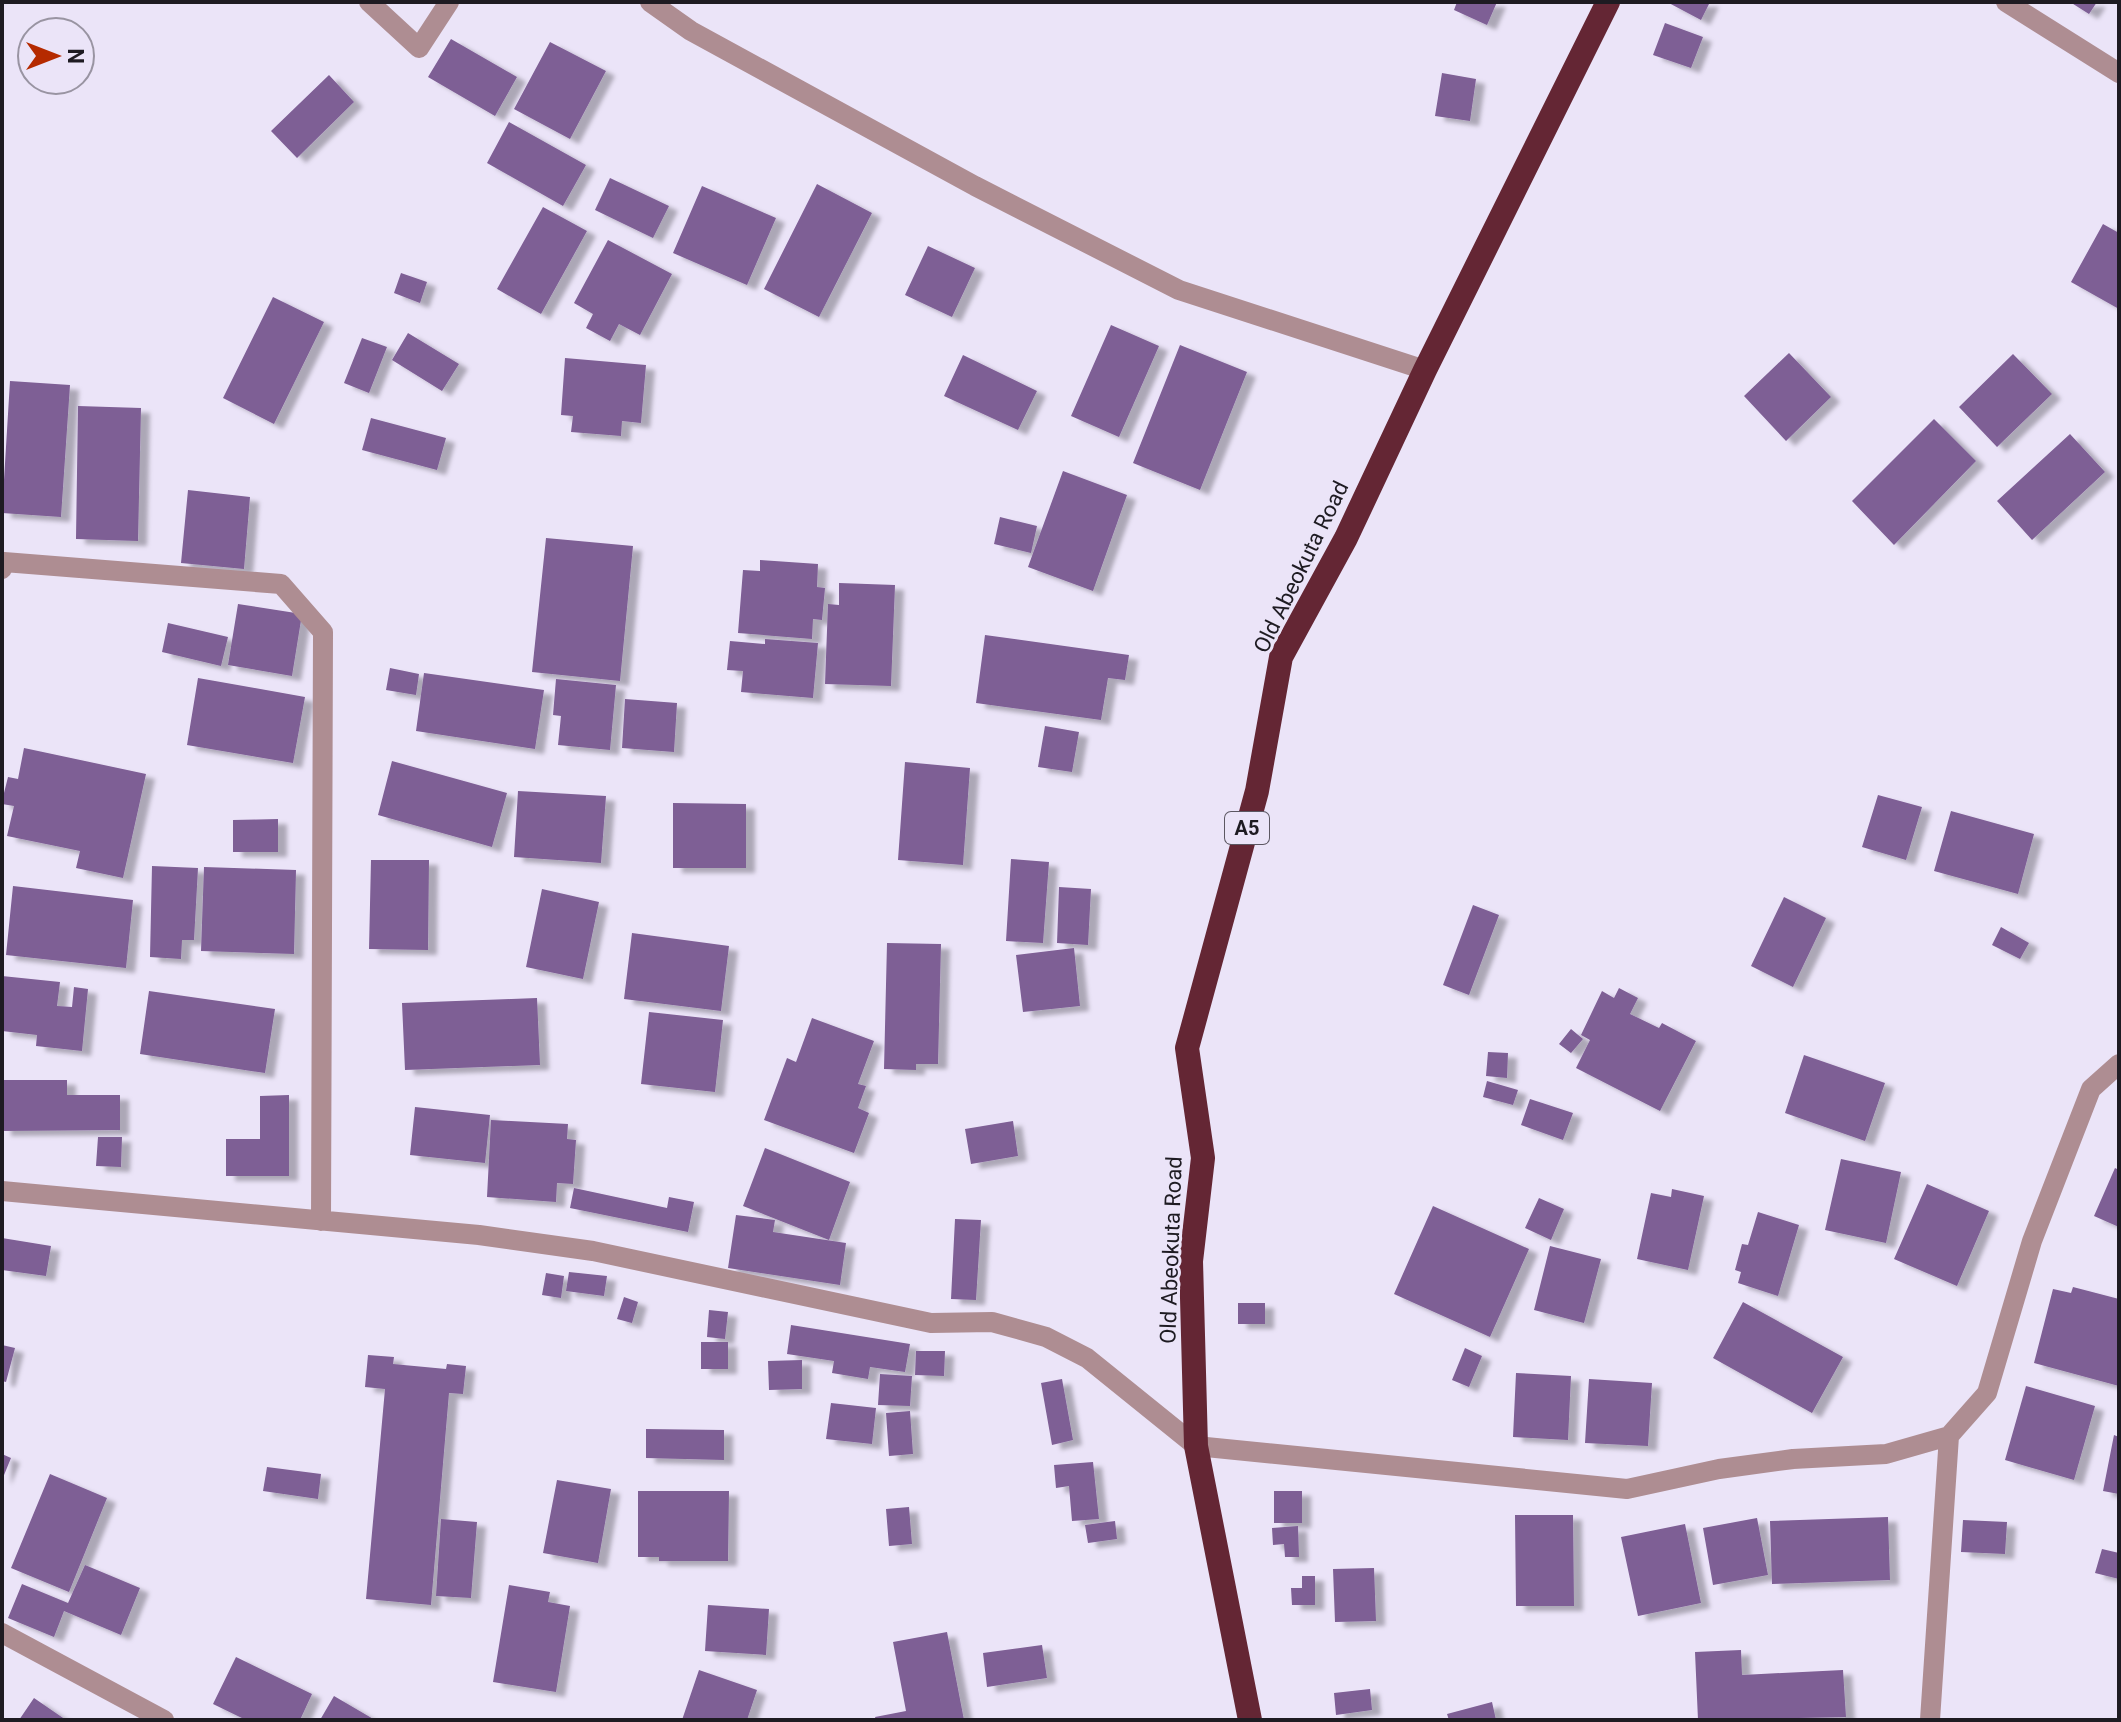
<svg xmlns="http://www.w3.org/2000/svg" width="2121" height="1722" viewBox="0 0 2121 1722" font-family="Roboto,sans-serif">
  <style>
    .building { fill: #7e5e95; filter: url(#shadow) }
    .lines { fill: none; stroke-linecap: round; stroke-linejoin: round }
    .minor { stroke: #ae8d92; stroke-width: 20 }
    .highway { stroke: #642634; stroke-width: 24 }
    .labels { text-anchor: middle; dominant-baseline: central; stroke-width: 6; stroke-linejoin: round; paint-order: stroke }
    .shield { fill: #ebe4f8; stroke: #5c5762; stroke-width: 2 }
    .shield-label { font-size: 20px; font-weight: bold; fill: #1e1b22 }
    .street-label { font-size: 22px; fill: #1e1b22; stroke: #ebe4f8 }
  </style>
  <defs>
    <filter id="shadow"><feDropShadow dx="9" dy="5" stdDeviation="2" flood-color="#0004"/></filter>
  </defs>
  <rect width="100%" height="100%" fill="#ebe4f8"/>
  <path class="building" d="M1457,2h40l-10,23 -33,-15z
    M1667,2h43l-9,18z
    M2070,2h27l-8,12z
    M1665,23l38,14 -12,31 -38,-13z
    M451,39l66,38 -22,39 -67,-39z
    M550,42l56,29 -36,68 -56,-30z
    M1442,73l34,6 -6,42 -35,-5z
    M329,75l25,27 -57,56 -26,-27z
    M509,122l77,43 -23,41 -76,-43z
    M610,178l59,28 -16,32 -58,-28z
    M817,184l55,29 -53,104 -55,-28z
    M702,186l74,32 -29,67 -74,-32z
    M543,207l44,24 -46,83 -44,-25z
    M2103,224l16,9v76l-48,-27z
    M608,240l64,34 -32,61 -21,-11 -9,17 -24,-13 7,-14 -19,-11z
    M928,246l47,22 -23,49 -47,-22z
    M401,273l26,9 -7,21 -26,-10z
    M273,297l51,25 -50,102 -51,-26z
    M1111,325l48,21 -40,91 -48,-21z
    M408,333l51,31 -17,27 -50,-31z
    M362,338l25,9 -18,46 -25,-10z
    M1180,345l67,27 -47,118 -67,-27z
    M1789,353l42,44 -45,44 -42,-45z
    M2013,354l39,40 -55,53 -38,-40z
    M963,355l74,36 -19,39 -74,-34z
    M565,358l81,7 -5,58 -19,-2 -1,15 -50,-4 2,-16 -12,-1z
    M10,381l60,4 -9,132 -59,-4z
    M78,406l63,2 -3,133 -62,-2z
    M371,418l75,20 -9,32 -75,-20z
    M1934,419l42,42 -82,84 -42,-44z
    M2070,434l35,38 -73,68 -35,-39z
    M1063,471l64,24 -34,96 -65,-24z
    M188,490l62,7 -6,72 -63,-6z
    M1000,517l37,9 -6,27 -37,-9z
    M546,538l87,8 -13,135 -88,-9z
    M760,560l58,4 -1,23 8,1 -3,32 -9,-1 -1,20 -74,-6 5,-63 17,1z
    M839,583l56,2 -4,101 -66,-2 3,-80 11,1z
    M238,604l64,10 -10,62 -64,-11z
    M168,623l60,14 -7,29 -59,-14z
    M985,635l144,20 -4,25 -17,-2 -7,42 -125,-17z
    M765,639l53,4 -5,55 -72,-6 2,-21 -16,-1 3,-29 35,3z
    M390,668l29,6 -3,21 -30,-5z
    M424,673l120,17 -9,59 -119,-18z
    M198,678l107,19 -12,66 -106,-18z
    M556,679l60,6 -6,65 -52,-5 3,-29 -8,-1z
    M625,699l52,4 -3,49 -52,-4z
    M1045,726l34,6 -7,40 -34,-5z
    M24,748l122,26 -23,104 -47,-10 4,-17 -73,-15 7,-30 -12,-2v-3l6,-24 10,2z
    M392,761l115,32 -15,54 -114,-32z
    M905,762l65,6 -7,97 -65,-5z
    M518,791l88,5 -5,67 -87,-6z
    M1878,795l44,12 -16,53 -44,-13z
    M673,803l73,1v64h-73z
    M1951,811l83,23 -16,60 -84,-23z
    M278,819v33h-45v-32z
    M1011,859l38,3 -6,81 -37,-2z
    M371,860h58l-1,90 -59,-1z
    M152,866l46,2 -4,72h-12l-1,19 -31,-2z
    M204,867l92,3 -2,84 -93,-3z
    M13,886l120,14 -7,68 -120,-13z
    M1059,887l32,2 -3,56 -31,-2z
    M542,889l57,13 -16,77 -57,-12z
    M1784,897l42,21 -33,69 -42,-21z
    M1473,905l26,10 -30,80 -26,-10z
    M2001,927l28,16 -9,16 -28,-14z
    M632,933l97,13 -8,65 -97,-12z
    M887,943l54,1 -3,120h-22v6l-32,-1z
    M1074,948l6,58 -57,6 -7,-57z
    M2,976l58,6 -3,24 15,1 2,-20 14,2 -6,62 -46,-5 1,-11 -35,-4z
    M1619,988l19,10 -8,16 29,14 3,-5 34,18 -36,70 -84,-43 14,-28 -9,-5 21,-44 12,7z
    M149,991l126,18 -10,64 -125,-19z
    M537,998l3,67 -135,5 -3,-67z
    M649,1012l74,8 -8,72 -74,-8z
    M812,1018l62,23 -16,43 8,2 -8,22 11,5 -15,40 -90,-33 23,-62 9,4z
    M1571,1029l12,10 -12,14 -12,-9z
    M1488,1052l20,1 -1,25 -21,-2z
    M1804,1055l81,28 -20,58 -80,-28z
    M2,1080h65v15h53v35l-118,1z
    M1487,1081l31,9 -5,15 -30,-8z
    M289,1095v81h-63v-37h34v-43z
    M1530,1099l43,14 -10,27 -42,-15z
    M415,1107l75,8 -5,48 -75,-8z
    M491,1120l77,4 -1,15 9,1 -3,44 -16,-1 -1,19 -69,-5z
    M1013,1121l5,35 -47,8 -6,-35z
    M98,1137h24l-1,30 -25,-1z
    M765,1148l85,34 -21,58 -86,-34z
    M1841,1159l60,13 -15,71 -61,-13z
    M2115,1168l4,2v57l-25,-11z
    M1927,1184l62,27 -32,75 -63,-27z
    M574,1188l93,20 2,-11 25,5 -6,30 -118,-24z
    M1672,1189l32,7 -16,74 -51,-11 14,-66 20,4z
    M1539,1198l25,11 -13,31 -26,-12z
    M1433,1206l96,43 -39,88 -96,-43z
    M1758,1212l41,13 -21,71 -40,-13 3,-11 -6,-2 7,-26 6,1z
    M736,1215l39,5 -2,12 73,11 -6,42 -112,-17z
    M955,1219l26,1 -5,80 -25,-1z
    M2,1238l49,8 -5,30 -44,-6z
    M1550,1246l51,13 -17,64 -50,-13z
    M569,1272l38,4 -3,20 -38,-5z
    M546,1273l18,3 -3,22 -19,-3z
    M2073,1287l46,12v87l-85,-23 19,-74 18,4z
    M624,1297l14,5 -6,21 -15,-4z
    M1743,1302l100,55 -31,56 -99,-55z
    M1238,1303h27v21h-27z
    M709,1310l19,2 -3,27 -18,-2z
    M791,1325l119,19 -5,28 -35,-5 -2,12 -36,-6 2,-12 -47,-7z
    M701,1342h27v27h-27z
    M2,1345l13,3 -9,34 -4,-1z
    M1465,1348l17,8 -13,31 -17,-7z
    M916,1351h29l-1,25 -29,-1z
    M368,1355l26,2 -1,7 53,5 1,-5 19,2 -3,28 -14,-1 -18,212 -65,-6 19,-210 -20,-2z
    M802,1360v29l-33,1 -1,-29z
    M1516,1373l55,3 -3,64 -55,-3z
    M880,1374l32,2 -2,30 -32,-1z
    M1062,1379l11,61 -21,5 -11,-62z
    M1589,1379l63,4 -4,63 -63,-3z
    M2026,1386l69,20 -21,74 -69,-20z
    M831,1403l45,5 -4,36 -46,-5z
    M910,1411l3,43 -24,2 -3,-43z
    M646,1429l78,1v30l-78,-2z
    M2114,1435l5,2v57l-16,-3z
    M2,1454l9,4 -9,22z
    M1093,1462l6,57 -27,2 -3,-35 -13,2 -2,-23z
    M267,1467l54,7 -3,25 -55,-8z
    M50,1474l57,24 -38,94 -58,-24z
    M557,1480l54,9 -13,74 -55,-10z
    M638,1491h91l-1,70h-69v-4h-21z
    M1274,1491h28v32h-28z
    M909,1507l3,37 -23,2 -3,-37z
    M1515,1515h58l1,91h-58z
    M1888,1517l2,63 -118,4 -2,-63z
    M1757,1518l11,57 -55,10 -10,-57z
    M441,1519l36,3 -6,76 -35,-2z
    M1963,1520l44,2 -2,32 -44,-2z
    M1115,1521l2,18 -29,4 -3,-18z
    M1685,1524l16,79 -63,13 -17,-79z
    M1298,1526l1,31h-14l-1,-13 -11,1 -1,-17z
    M2102,1549l17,4v26l-24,-6z
    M85,1565l55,23 -19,47 -57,-24 -10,26 -46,-19 14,-34 46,19z
    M1374,1568l2,53 -41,1 -2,-53z
    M1302,1576h13v29h-23l-1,-17h11z
    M509,1585l41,7 -2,10 22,4 -14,86 -63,-10z
    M708,1605l61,4 -3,46 -61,-4z
    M947,1632l17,88h-88l-1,-3 31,-6 -13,-69z
    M1042,1645l5,33 -60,9 -4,-34z
    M1741,1650l1,25 101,-5 3,47 -148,3 -3,-68z
    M236,1657l76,37 -12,26h-54l-33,-16z
    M699,1670l58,20 -10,30h-65z
    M1370,1689l2,21 -36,5 -2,-22z
    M334,1696l41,24h-55z
    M34,1698l32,22h-47z
    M1492,1702l4,18h-47l-2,-6z"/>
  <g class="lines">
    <path class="minor" d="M369,2l50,46 30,-46
      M650,2l41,29 284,155 204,104 246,80
      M2006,2l113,71
      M2,569l2,-7 277,22 42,48 -2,589
      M2,1191l477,44 114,16 338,72 61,-1 54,15 41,21 109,88 431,43 92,-20 74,-10 93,-5 63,-18 38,-43 45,-152 59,-152 28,-25
      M2,1633l162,87
      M1930,1720l19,-284"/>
    <path class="highway" d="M1250,1720l-54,-274 -5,-185 12,-103 -16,-110 70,-257 24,-134 65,-119 79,-168 183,-368"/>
  </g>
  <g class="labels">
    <rect class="shield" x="1225" y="812" width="44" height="32" rx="6"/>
    <g class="shield-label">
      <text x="1247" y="828">A5</text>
    </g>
    <g class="street-label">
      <text transform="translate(1301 567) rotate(-64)">Old Abeokuta Road</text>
      <text transform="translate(1171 1250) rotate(-88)">Old Abeokuta Road</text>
    </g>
  </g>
  <rect width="2121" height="1722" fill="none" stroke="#1e1b22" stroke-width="8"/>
  <g transform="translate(56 56) rotate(90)"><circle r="38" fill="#ebe4f8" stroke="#9994a2" stroke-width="2"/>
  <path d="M0-6L14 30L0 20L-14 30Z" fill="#b52a00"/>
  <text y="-12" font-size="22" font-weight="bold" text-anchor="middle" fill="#1e1b22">N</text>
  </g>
</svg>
